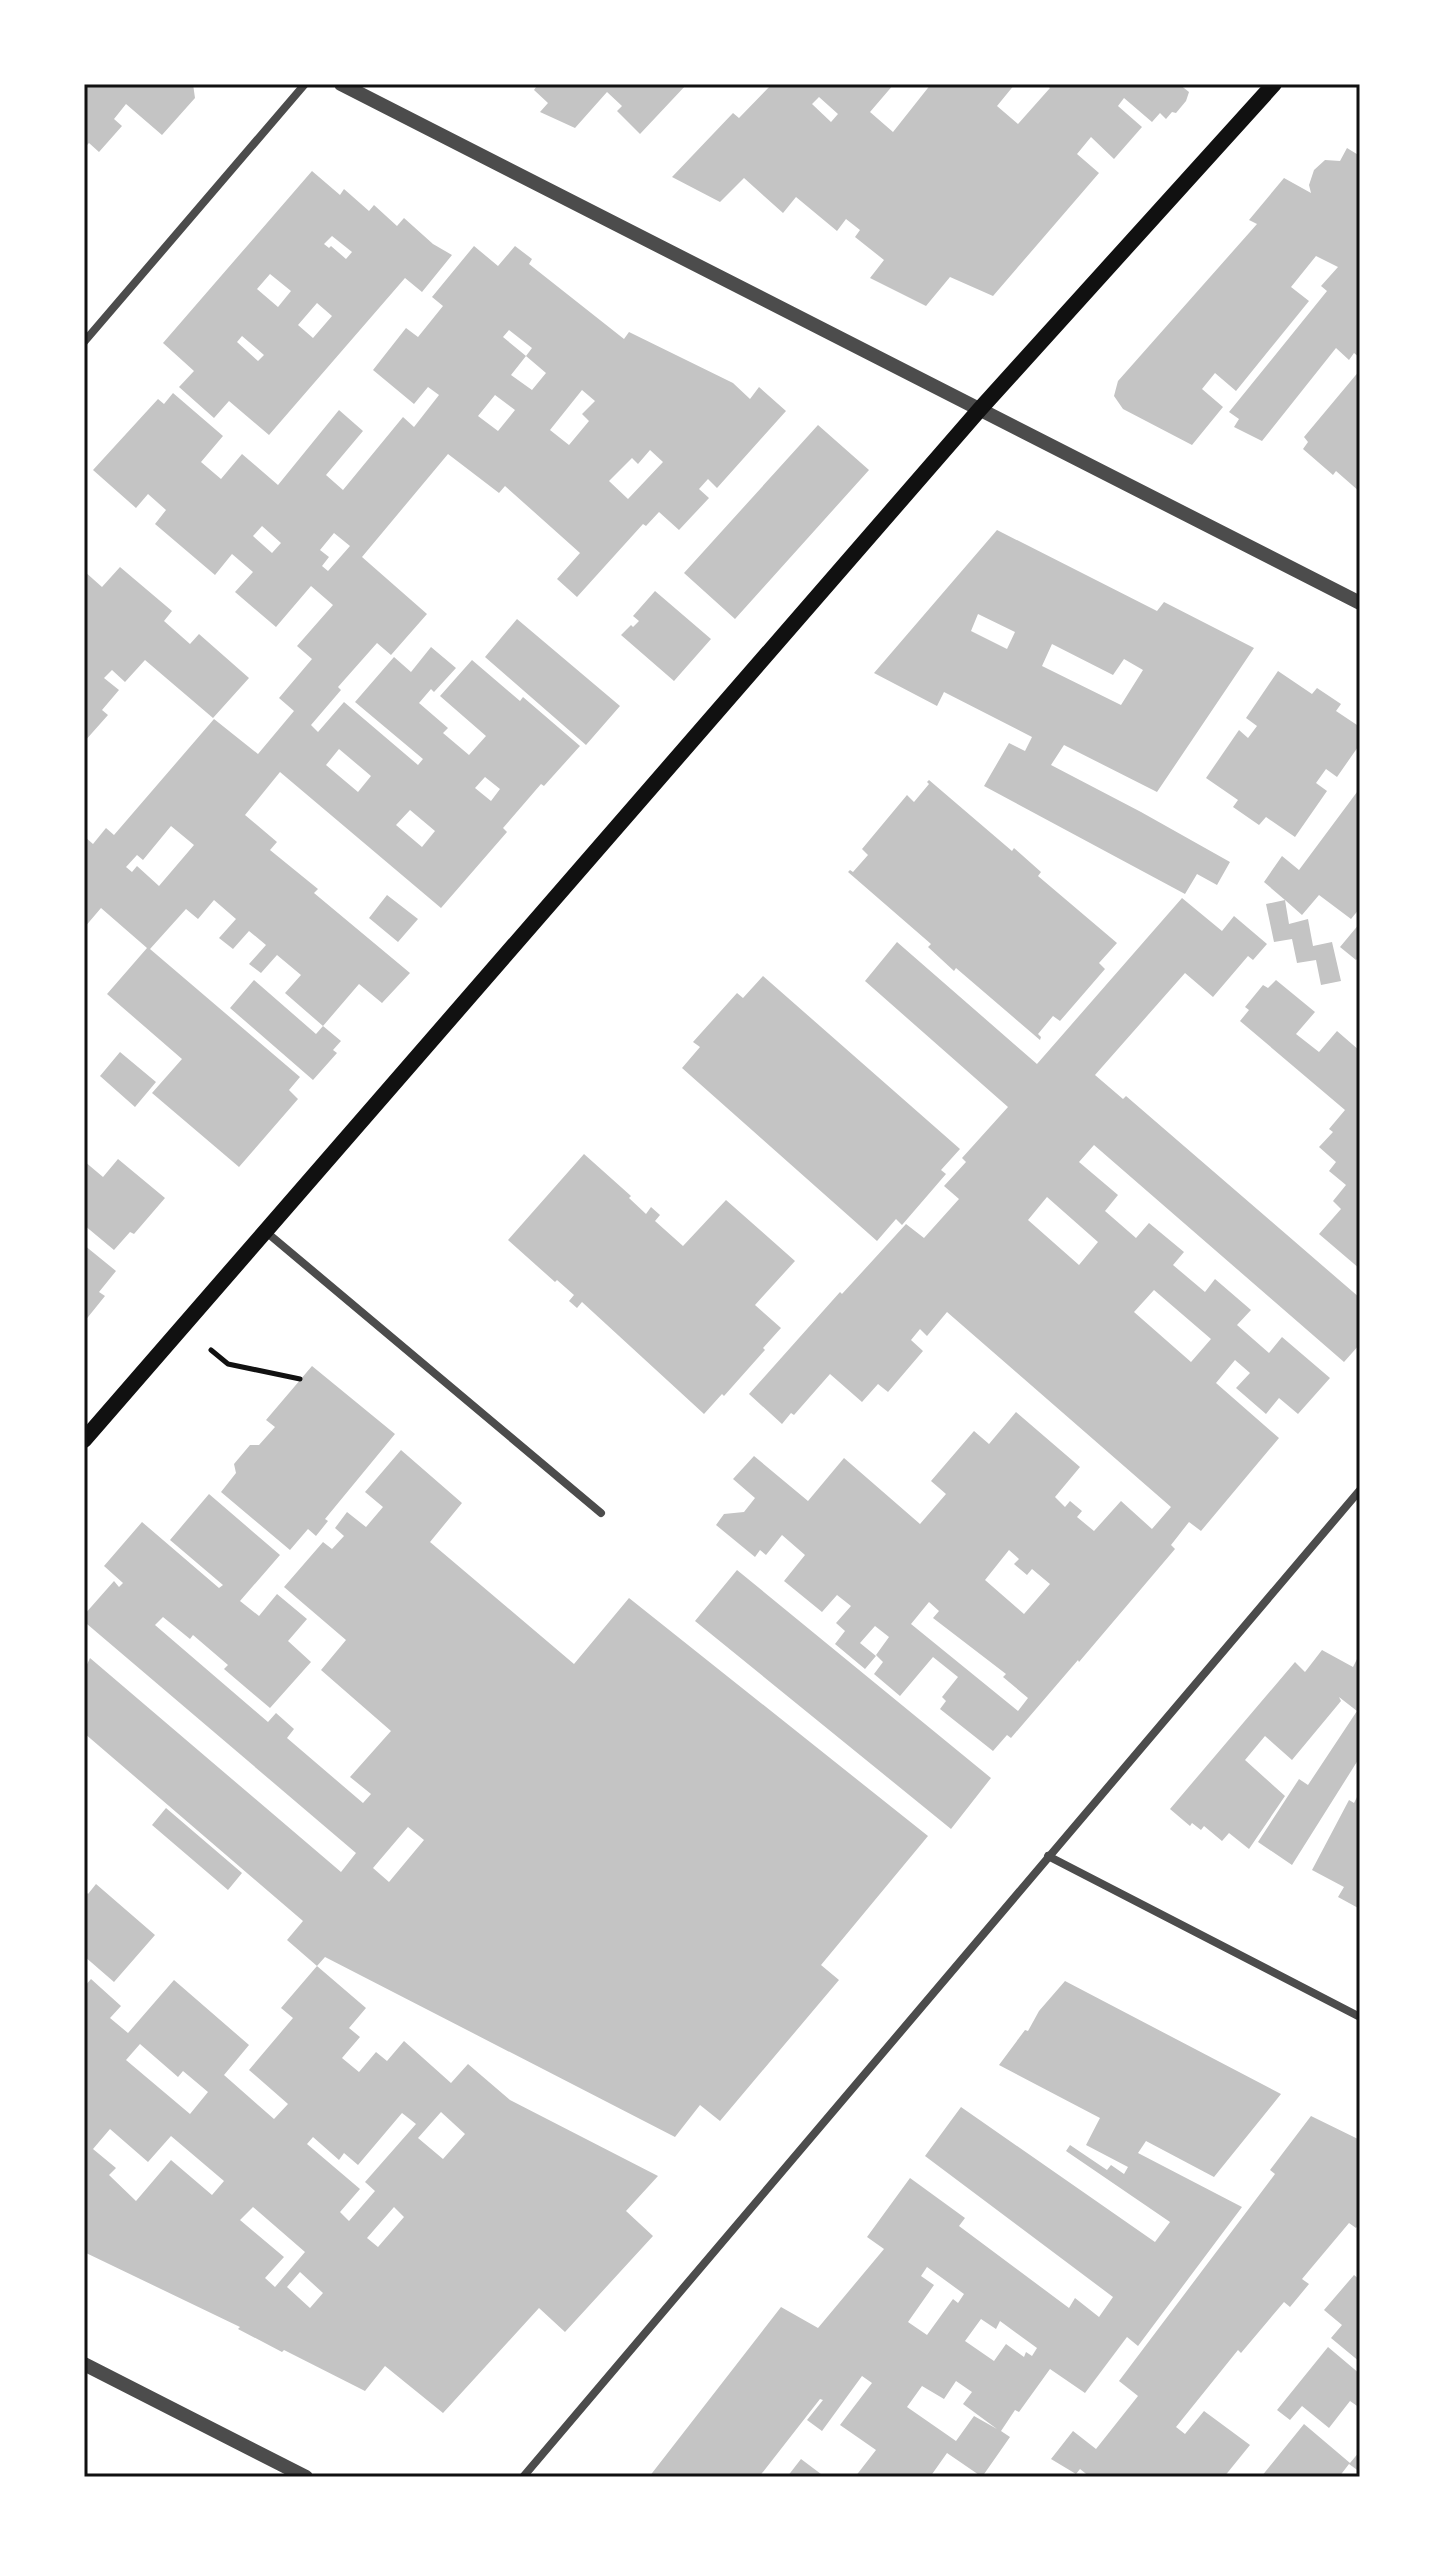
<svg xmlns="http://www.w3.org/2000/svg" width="1444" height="2561" viewBox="0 0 1444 2561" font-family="Roboto,sans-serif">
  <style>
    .building { fill: #c4c4c4; fill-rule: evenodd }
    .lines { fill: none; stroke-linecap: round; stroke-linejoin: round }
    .path { stroke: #111; stroke-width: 5 }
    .minor { stroke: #4c4c4c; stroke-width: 8 }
    .tertiary { stroke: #4c4c4c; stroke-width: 14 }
    .secondary { stroke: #111; stroke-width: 16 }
    .neatline { fill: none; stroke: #111; stroke-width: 3 }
  </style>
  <rect width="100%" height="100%" fill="#fff"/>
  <path class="building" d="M84,84h109l2,14 -33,37 -36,-31 -12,15 8,7 -23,26 -10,-9 -5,5z
    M538,84h149l-47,50 -23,-23 5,-5 -15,-14 -32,36 -35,-16 8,-9 -14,-13z
    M772,84h122l-24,28 23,20 38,-48h84l-18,22 21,18 32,-36 -5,-4h134l10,8 -3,9 -10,12 -4,-1 -6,7 -6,-6 -8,9 -28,-24 -6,8 24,21 -28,32 -23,-22 -14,17 22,19 -106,123 -43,-19 -24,29 -56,-28 14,-18 -29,-23 5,-7 -14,-11 -9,12 -41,-34 -13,16 -39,-35 -24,24 -48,-25 61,-64 6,5zM819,97l19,17 -7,8 -19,-18z
    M1347,148l13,8v202l-6,-5 -5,7 -13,-12 -74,93 -28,-14 5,-8 -10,-7 98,-121 -6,-5 17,-19 -22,-11 -25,31 18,14 -73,90 -21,-18 -13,16 21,18 -31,38 -69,-36 -9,-13 4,-15 139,-157 -8,-4 35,-42 27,15 -2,-8 5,-15 11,-10 15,1z
    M312,171l28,24 4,-6 25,22 5,-6 23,21 7,-8 29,26 19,11 -30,37 -17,-14 -136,157 -40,-34 -15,17 -35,-31 15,-16 -31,-28zM332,236l20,16 -6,7 -15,-13 -2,2 -5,-4zM270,274l21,17 -13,16 -21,-18zM317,303l15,13 -19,22 -15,-13zM242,336l22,19 -6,6 -21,-19z
    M474,246l24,20 17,-20 17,13 -3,5 95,75 5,-7 104,51 17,16 9,-12 27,24 -69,77 -9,-9 -9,10 10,9 -30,32 -20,-18 -13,14 -3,-2 -66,73 -20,-18 23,-26 -75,-67 -6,7 -51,-39 -86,103 65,57 -36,41 -14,-12 -39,44 3,3 -30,35 7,7 26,-30 74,63 5,-6 -68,-57 39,-45 17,15 20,-25 25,21 -22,24 -3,-3 -12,14 29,25 -5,5 26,22 17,-19 -46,-40 32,-36 48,41 3,-4 57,49 -36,40 -3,-2 -38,44 4,4 -66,76 -161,-136 -35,43 32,27 -7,8 48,39 -4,4 96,80 -28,30 -23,-19 -36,42 -38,-33 16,-18 -24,-20 -16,18 -12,-9 17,-19 -17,-14 -16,18 -14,-11 17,-19 -22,-19 -16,19 -12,-10 -36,40 150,128 -11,13 9,9 -59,68 -87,-74 30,-34 -75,-65 40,-46 -46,-40 -17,20v-89l1,-2 8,7 13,-16 8,7 100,-116 44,35 36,-43 -15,-13 33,-39 -15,-13 36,-41 -22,-19 -35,41 -41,-35 18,-20 -21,-18 -17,21 -60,-51 11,-14 -18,-16 -12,14 -43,-38 65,-71 6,5 9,-11 50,43 -22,26 20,17 21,-25 36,31 61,-75 24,21 -37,44 17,15 60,-73 11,10 25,-32 -11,-8 -14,17 -41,-34 33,-42 12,9 25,-31 -11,-9zM509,330l23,18 -6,8 20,17 -14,17 -21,-15 15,-19 -23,-19zM582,390l13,11 -13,13 7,7 -20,24 -19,-15zM495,395l20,15 -17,21 -20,-15zM650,450l13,12 -35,37 -19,-18 23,-23 6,6zM262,526l19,17 -9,10 -19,-17zM334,533l16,13 -22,25 -6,-5 7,-9 -9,-7zM339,749l32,27 -13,16 -32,-27zM485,777l15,12 -9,12 -16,-13zM410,810l25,21 -13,16 -26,-22zM171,826l23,19 -35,41 -22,-20 -5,6 -6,-5 11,-12 6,5z
    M1360,370v122l-24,-21 -3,4 -30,-26 5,-7 -4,-5z
    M818,425l51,45 -134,149 -51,-46z
    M997,530l160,81 7,-9 90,46 -97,144 -93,-47 -13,20 90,47 89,50 -13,23 -20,-11 -12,20 -201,-108 25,-43 16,8 7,-14 -88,-45 -7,14 -63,-33zM978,614l37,18 -8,17 -36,-18zM1052,644l61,31 11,-16 19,11 -22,35 -79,-39z
    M120,567l52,44 -8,10 26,23 9,-10 50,44 -36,40 -68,-58 -20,22 -13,-12 -8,8 15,12 -17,20 6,5 -24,27v-171l18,16z
    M655,591l56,48 -37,42 -53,-46 10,-10 2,2 6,-6 -6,-5z
    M517,619l103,87 -34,39 -101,-88z
    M1278,671l34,23 5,-6 24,16 -5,7 24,16v17l-23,33 -11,-8 -10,14 11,8 -32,46 -29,-20 -7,8 -26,-18 5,-7 -32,-22 33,-48 9,8 9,-12 -11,-8z
    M929,780l83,71 2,-3 27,24 -3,4 79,67 -18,20 6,6 -45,52 -7,-5 -15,18 3,3 -1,3 -84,-72 -2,3 -26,-24 3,-3 -83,-72 2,-2 3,2 15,-17 -6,-6 45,-54 7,7 15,-18 -2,-2z
    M1360,788v120l-9,11 -32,-24 -17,20 -17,-15 4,24 19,-5 5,27 19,-4 9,39 -20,4 -5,-25 -19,3 -5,-24 -18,3 -8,-38 19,-4 -21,-18 18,-26 17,14z
    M387,895l31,24 -20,23 -29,-24z
    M1182,898l40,33 12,-15 33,28 -14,16 -5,-4 -35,41 -28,-24 -90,102 28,24 3,-3 234,202v46l-16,18 -250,-217 -15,17 39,33 -13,16 31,27 13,-15 35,29 -11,13 32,27 10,-13 36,31 -14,15 32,28 13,-16 48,41 -32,36 -19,-16 -13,16 -30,-26 14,-15 -15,-13 -19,23 63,55 -78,93 -12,-9 -18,23 4,4 -96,113 -1,-2 -67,78 -4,-3 -14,16 -53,-42 6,-8 -4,-4 16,-20 -25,-20 -33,39 -26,-22 9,-12 -7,-7 13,-18 -14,-11 -15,17 16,13 -11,13 -30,-25 10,-13 -9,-8 15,-17 -14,-11 -15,17 -38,-31 21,-26 -23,-20 -16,20 -6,-5 -5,7 -39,-32 8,-11 20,-2 11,-14 -22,-19 21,-23 54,45 36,-43 76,66 26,-30 -15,-13 43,-50 15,13 27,-32 64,55 -25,30 10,10 5,-6 12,10 -5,6 17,14 27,-30 31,28 19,-22 -224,-195 -20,24 -7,-7 -9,11 12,11 -35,41 -10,-8 -16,18 -32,-28 -36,41 -3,-2 -9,11 -33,-30 91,-102 2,2 64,-70 18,14 35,-39 -15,-13 22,-24 -4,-4 46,-51 -143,-126 32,-39 140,122zM1047,1197l51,45 -19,23 -51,-45zM1154,1290l57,49 -20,23 -57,-50zM1009,1550l10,9 -5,5 13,11 5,-6 18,15 -26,30 -39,-34zM929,1602l10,9 -6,7 73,56 -3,3 25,21 -10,13 -107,-87z
    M1360,923v33l-4,4 -16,-13z
    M763,976l197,173 -19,21 5,4 -44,51 -6,-6 -19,22 -195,-173 18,-21 -7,-5 44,-49 6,5z
    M254,980l62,54 7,-8 18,15 -8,9 4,3 -24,27 -83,-72z
    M1276,980l39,32 -19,22 23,18 18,-21 23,20v183l-3,4 3,2v29l-41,-35 22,-25 -8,-8 13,-16 -17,-14 7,-9 -17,-15 14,-15 -4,-3 16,-19 -105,-89 9,-11 -4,-3 18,-22 5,3z
    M120,1052l36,30 -21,25 -35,-31z
    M584,1154l47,42 -2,2 17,16 5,-7 9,8 -5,6 28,25 43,-46 69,61 -40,44 26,23 -18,20 2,2 -41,46 -2,-2 -18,20 -122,-112 -5,6 -8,-7 5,-6 -17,-15 -2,2 -47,-42z
    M118,1159l47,39 -31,36 -4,-2 -16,18 -30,-25v-64l19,16z
    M84,1245l32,26 -17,21 6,4 -21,26z
    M312,1366l83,68 -70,85 3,2 -12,15 -8,-7 -18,21 -69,-58 15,-19 -2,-9 16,-19h9l16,-18 -9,-7z
    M401,1450l61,53 -32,39 144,122 55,-66 299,238 -107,129 18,15 -119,141 -20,-16 -25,32 -350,-180 -8,9 -30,-26 16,-19 -219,-188v-62l6,-13 251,214 15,-19 -269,-229 -3,-9 30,-34 5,6 4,-4 -19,-17 38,-44 77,66 4,-3 -53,-45 39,-46 71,61 -40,46 19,15 18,-22 30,25 -19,22 23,21 -41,46 -46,-39 4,-4 -35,-30 -3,4 -27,-22 -8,8 113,97 8,-9 18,16 -7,9 76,65 8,-9 -21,-17 41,-46 -70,-61 25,-30 -62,-53 39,-45 9,7 12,-13 -9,-8 12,-16 19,15 17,-20 -18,-15zM408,1827l16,13 -35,42 -16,-14z
    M737,1570l254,208 -40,51 -256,-208z
    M1322,1650l31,17 7,-14v104l-68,108 -34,-23 41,-63 9,6 49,-74 -18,-14 2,4 -49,59 -27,-24 -20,24 40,36 -36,53 -20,-16 -7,8 -18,-15 -3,4 -9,-7 -2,3 -20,-17 125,-147 10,10z
    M1360,1791v118l-22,-12 6,-10 -32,-17 37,-70 5,3z
    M166,1808l76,65 -14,17 -76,-65z
    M96,1884l59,51 -41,47 -30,-26v-66l4,4z
    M317,1966l49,42 -17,20 11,9 -18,21 17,14 17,-20 11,9 17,-20 47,42 17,-19 42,36 148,76 -32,35 27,25 -88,96 -26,-24 -96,105 -58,-47 -20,25 -81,-41 -2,2 -44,-23 2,-2 -156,-75v-265l7,-8 30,27 -11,12 18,15 46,-53 75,65 -25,30 50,44 14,-15 -39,-34 44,-52 -12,-10zM140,2044l38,33 5,-6 25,21 -18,22 -64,-54zM441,2112l24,22 -22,25 -25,-21zM402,2113l14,11 -51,58 10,9 -26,30 -9,-9 20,-23 -53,-45 6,-7 26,23 5,-7 14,12zM110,2129l38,33 23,-26 53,45 -12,14 -41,-35 -35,41 -27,-26 7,-7 -23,-19zM253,2207l52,45 -30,35 -10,-9 19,-21 -44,-37zM394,2207l10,10 -26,30 -11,-9zM300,2272l23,21 -13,15 -23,-21z
    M1065,1981l216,113 -67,83 -68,-36 -8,12 104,54 -104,139 -11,-9 -42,56 -35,-24 -31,43 -4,-2 -14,21 9,6 -28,40 -35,-24 -17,24h-75l21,-27 -36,-25 32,-42 -10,-7 -40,55 -15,-11 16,-20 -3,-1 -61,78h-110l132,-170 37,21 66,-79 -17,-12 43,-59 55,40 -6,8 110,82 6,-10 24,19 14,-20 -188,-141 36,-49 194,135 15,-20 -104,-71 4,-6 37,25 4,-5 13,9 4,-7 -42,-22 14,-27 -101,-53 26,-35 3,1 11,-20zM927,2267l37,27 -6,9 -5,-4 -26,36 -19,-13 26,-37 -13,-9zM981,2319l15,10 4,-8 37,27 -5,8 -6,-4 -2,5 -18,-13 -12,17 -29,-20zM956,2381l16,11 -9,12 34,25 -23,-13 -18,25 -49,-34 15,-21 22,13z
    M1311,2116l49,24v83l-4,5 -7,-5 -47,56 7,5 -19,23 -6,-5 -43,51 -3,-3 -62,77 9,7 19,-23 46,34 -26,32h-134l-10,-8 -4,5 -25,-15 22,-28 23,18 42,-53 -19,-15 156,-207 -5,-4z
    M1354,2275l6,5v82l-29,-24 11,-13 -18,-15z
    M1328,2347l32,27v34l-10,-7 -21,27 -27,-22 -12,14 -13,-10z
    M1304,2424l46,39 10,-12v21l-11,-8 -10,13h-78z
    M801,2459l24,18h-38z"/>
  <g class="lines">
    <path class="path" d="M211,1350l17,14 72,15"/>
    <path class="minor" d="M84,342l221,-258
      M265,1231l336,282
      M1048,1856l312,161
      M523,2477l837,-987"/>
    <path class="tertiary" d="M341,84l1019,519
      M84,2364l222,113"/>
    <path class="secondary" d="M84,1440l896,-1031 294,-325"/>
  </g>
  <rect width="1444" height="2561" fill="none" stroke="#ffffff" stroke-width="172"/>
  <rect x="86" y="86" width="1272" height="2389" class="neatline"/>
</svg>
